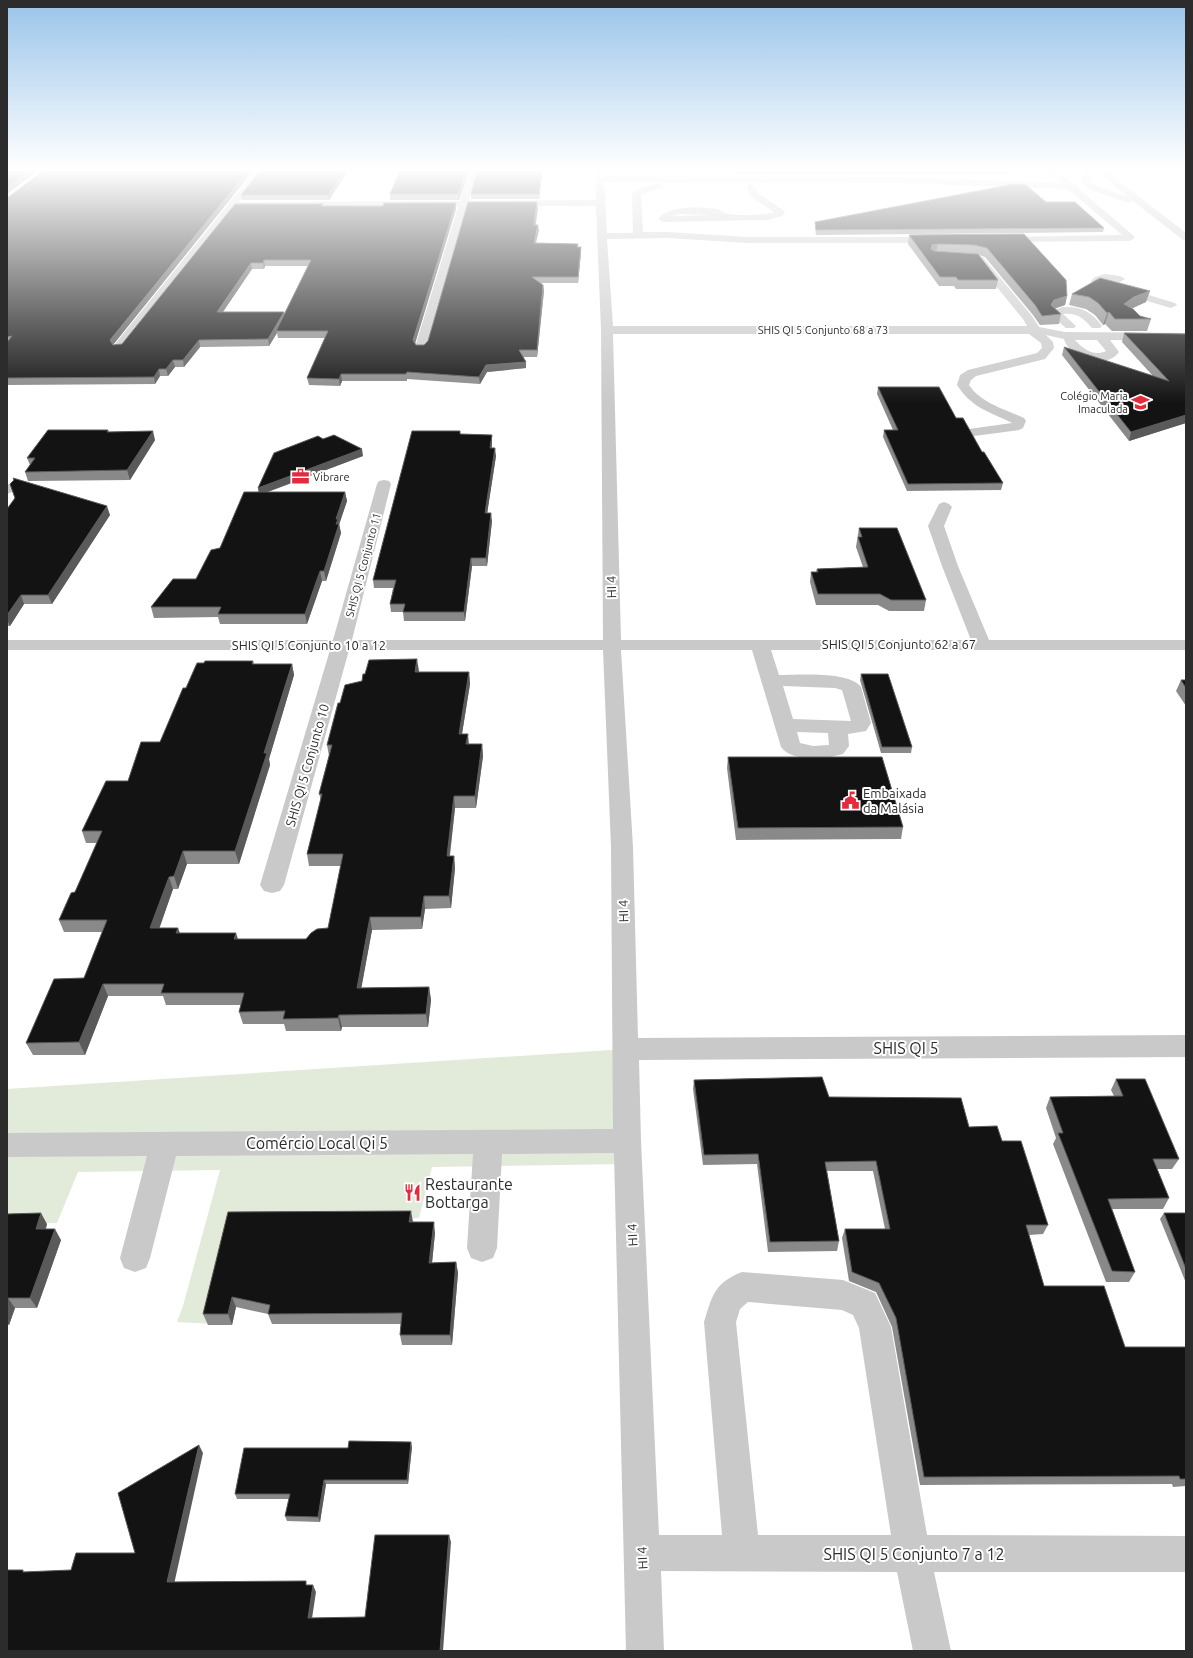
<svg xmlns="http://www.w3.org/2000/svg" width="1193" height="1658" viewBox="0 0 1193 1658" font-family="Ubuntu,sans-serif">
  <style>
    .green { fill: #e2ead9 }
    .lines { fill: none; stroke-linecap: round; stroke-linejoin: round }
    .minor { fill: #c9c9c9; fill-rule: evenodd }
    .wall { fill: #898989; fill-rule: evenodd }
    .shaded-wall { fill: #5a5a5a }
    .building { fill: #131313; stroke: #5a5a5a }
    .labels { text-anchor: middle; dominant-baseline: central; stroke-width: 4; stroke-linejoin: round; paint-order: stroke }
    .far-street-label { font-size: 11px; fill: #2c2c2c; stroke: #fff }
    .far-poi-label { font-size: 11px; fill: #2c2c2c; stroke: #fff; text-anchor: end }
    .street-label { font-size: 13px; fill: #2c2c2c; stroke: #fff }
    .poi-label { font-size: 13px; fill: #2c2c2c; stroke: #fff; text-anchor: start }
    .near-street-label { font-size: 16px; fill: #2c2c2c; stroke: #fff }
    .near-poi-label { font-size: 16px; fill: #2c2c2c; stroke: #fff; text-anchor: start }
  </style>
  <rect width="100%" height="100%" fill="#fff"/>
  <path class="green" d="M626,1049l3,115 -197,3 -13,51 -181,6 -23,100 -38,-2 6,-16 37,-136 -142,2 -21,51 -50,1v-135z"/>
  <g class="lines">
    <path class="minor" d="M255,171h8l-24,31 221,-1 9,-30h8l-8,30 127,-1 -1,-29h8l1,5 295,1 162,6 -13,-12h9l16,13 4,1 1,3 57,49 -3,3 -3,1 -134,1 -1,-2 1,-2 4,-1 123,-2 -54,-46 -169,-6 -295,-1 3,51h26l-1,-39 8,-6 19,-5 4,3 -1,2 -16,4 -5,3 2,37h24l81,5h190l5,3 -5,3h-190l-81,-5 -60,1 6,87h414l-4,-7 -49,-60 5,-3 4,1 49,59 7,11 26,5 121,1v8l-76,-1 9,12c-13,19 -50,6 -55,-13l-18,-4 7,7 1,6 -9,11 -69,17 -5,4 -2,5c13,19 36,24 55,33l2,3 -3,7 -4,2 -45,6 -5,-1 -2,-3 2,-3 43,-6c-24,-12 -40,-15 -55,-38l3,-10 8,-5 69,-17 5,-5 -1,-5 -12,-9h-416l8,306h350l-29,-74 -14,-40 11,-22 5,-2 5,2 3,3 -8,19 14,40 31,74h197v10h-415l8,25c19,0 70,-4 82,12l10,36 -5,8 -18,3 1,12 -6,8c-16,5 -52,8 -62,-7l-29,-97h-131l12,197 5,191 548,-3v22l-547,3 2,81 18,394h63l-18,-213c8,-26 10,-39 38,-50l101,8 32,13 16,34 36,208 259,1v36h-252l17,79h-38l-16,-79 -236,-1 3,80h-38l-12,-498 -112,1 -5,94 -4,10 -11,4 -11,-4 -4,-10 6,-94 -297,2 -26,102 -4,10 -11,4 -11,-4 -4,-10 27,-102 -140,1v-24l606,-4 -2,-282 -8,-197h-254l-65,235 -4,6 -8,2 -8,-2 -4,-6 70,-235h-323v-10h326l44,-156 2,-3 5,-1 5,1 2,3 -39,156h251l-2,-310 -5,-124h-129l-40,141 -2,3h-8l-2,-3 43,-140 -223,1 -112,142h-8l-2,-3 2,-3zM1075,340h22l9,11c-12,6 -23,-2 -31,-11zM783,686l52,2 7,2 9,31 -58,-2zM797,732l31,1 1,12 -16,1 -13,-3zM748,1302l94,8 11,5 6,13 32,207h-133l-22,-213 4,-13z
      M1084,171h8l-2,10 4,4 34,12 -31,-26h9l80,62v8l-3,-1 -50,-39 -4,2 -3,-1 -38,-13 -6,-7z
      M750,184l3,1 5,8 25,17 2,2 -3,4 -14,4 -105,2 -5,-3c10,-14 42,-12 59,-10 4,1 7,4 11,5 8,2 38,1 46,-2l-23,-15 -5,-10zM680,214l31,1 -38,1z
      M1105,274l15,2 5,3 -5,3 -17,-1 72,22 2,2 -6,3 -78,-23 -2,-4 4,-4z
      M1062,307c19,-1 29,4 40,19l-2,2h-8c-9,-10 -14,-15 -29,-14l13,12 -2,2h-8l-16,-13 2,-4z
      M7,484l6,1 3,3 -4,4 -5,2z"/>
  </g>
  <path class="wall" d="M253,171l-140,174 9,-1 201,-138h60l73,-3v6l-41,134 1,2h8l114,-137 -3,17 4,5 -3,13 42,1v3h3v6l-3,30h-37l2,2 1,6 -7,66h-14l3,5v6l-39,4 -7,12 -73,-5v2h-65l-2,5 -31,-1 -2,-7 18,-40h-47l-1,-5 -8,13 -69,1 -16,20h-9l-7,9h-8l-5,8 -148,1v-187zM265,266h43l-24,50v-4h-61l29,-43h12z
    M348,171l-19,29h-87l-1,-5z
    M469,171l-10,29h-69v-6z
    M477,171h90v1h-20v2h-5l-3,25h-68v-5z
    M736,171h273l-1,3h-271z
    M1046,202l58,26 -1,4 -287,3 -1,-8v-5z
    M1024,234l43,62 -2,9 -10,3 6,6 -2,10 -19,1 -7,-10 -48,-58 -6,-2 19,25 -2,9h-40l-2,-3h-15l-31,-42 1,-9z
    M1072,294l74,8 -15,6 9,8 11,3 -4,12h-35l-7,-7 -2,1 -8,-10 -9,-6 -17,-4z
    M1124,333l62,1v89l-57,18 -67,-86 2,-8 89,29 -31,-34z
    M878,387l78,31 26,34 21,31 -2,7 -94,1 -24,-54 1,-7h9l-16,-36z
    M108,430l1,2 46,8 -25,40 -102,1 -3,-9 5,-7 -3,-7z
    M460,431v3l32,9v5l4,8 -9,57 5,8 -5,45h-15l-7,55h-61l-1,-9h-12l-1,-8 3,-16h-19l-1,-8z
    M323,439l40,17 -95,36h77l2,9 -8,23 2,9 -15,48h-4l-15,43h-87l-2,-7 -64,1 -3,-11 45,-28 24,-31 38,-56z
    M10,484l100,31 -58,89h-28l-14,22h-3v-117l8,-10z
    M859,528l67,72 -2,11h-35l-11,-6h-62l-6,-23 1,-10h5l1,-3 46,-2 -7,-20z
    M253,661l1,3h38l2,11 -25,84 1,6 -31,99h-52l-9,25h-5l-14,39 21,5 58,6h68l22,-11 13,-62h-32l-2,-12 14,-54 -2,-6 10,-38 -2,-11 13,-42 79,-31h50l1,12 -8,50h6v10h14l1,12 -7,52h-21l-5,48h4l1,12 -4,40 -26,1 -3,20 -50,1 -11,58 68,-1 2,13 -3,27h-86l-1,4h-55l-2,-7h-41l-4,-12 2,-7h-75l-3,-9h-55l-23,59h-52l-7,-12 58,-65 18,-46h-38l-5,-12 16,-28 22,-49h-11l-4,-12 46,-50 32,-39 26,-54z
    M861,674l51,73 -1,6h-30l-21,-73z
    M1181,680h5v26l-10,-15z
    M728,757l175,70 -2,12 -165,1 -9,-72z
    M1116,1079l63,80 -7,10h-15l12,29 -6,11h-51l23,63 -6,10h-23l-53,-138 3,-6 -10,-30 4,-11 64,-1 -3,-6z
    M694,1080l135,17 140,30 33,14 46,84 -5,9 -14,1 15,51 81,61h61v139l-13,1 -1,-3 -252,1 -28,-158 -16,-35 -27,-11 -7,-43 3,-9h40l-12,-58h-46l12,70 -2,10 -69,1 -11,-88 -54,1 -10,-76z
    M228,1212l185,10 22,11 -3,30 24,-1 2,11 -6,72h-50l-2,-10 1,-11h-129l-4,-10 -32,-7 -4,18h-24l-5,-11z
    M1164,1213h22v70l-26,-64z
    M7,1214l40,10 -1,5 15,11 -24,68h-22l-6,17h-2z
    M412,1447l-4,37h-82l-6,38 -33,-1 -2,-5 4,-17h-52l-2,-5 113,-46z"/>
  <path class="shaded-wall" d="M29,171h9l-31,23v-6z
    M248,171h5l-141,175 -2,-6z
    M344,171h4l-19,29 -1,-5z
    M466,171h3l-10,29 -1,-6z
    M542,171v3l-3,25v-5z
    M537,202l1,6 -3,22 -1,-5z
    M456,203v6l-42,138 -1,-7z
    M538,225l1,5 -5,19v-6z
    M938,244l-2,8 -6,6 2,-13z
    M581,247v6l-3,30v-6z
    M264,260l1,6 -1,3 -1,-6z
    M251,263l1,6 -34,50 -1,-7z
    M543,285l1,6 -7,66v-7z
    M1150,291l-4,11 -15,7 -7,-5 10,-7z
    M1067,296l-2,9 -14,5v-5l3,-5z
    M284,312l1,7 -9,12 1,2 -8,13 -1,-7z
    M1109,312l-4,12 -2,1 4,-12z
    M199,340l1,7 -16,20 -1,-7z
    M173,360l2,7 -7,9 -2,-7z
    M526,362v6l-39,4 -7,12 -1,-7 7,-12z
    M159,369l1,7 -5,8 -1,-7z
    M341,374l1,7 -2,5 -1,-7z
    M1186,415v8l-57,18 2,-9z
    M153,431l2,9 -25,40 -3,-10z
    M492,435v8l-1,13 -1,-8z
    M495,448l1,8 -10,65 -1,-8z
    M362,449l1,7 -104,39 -1,-7z
    M345,492l2,9 -8,24v-1l2,9 -15,48 -2,-10 12,-52z
    M107,506l3,9 -58,89 -4,-9z
    M491,513l1,8 -5,45 -1,-8z
    M471,558l1,8 -7,55 -1,-9z
    M320,571l2,10 -15,43 -2,-10z
    M21,595l3,9 -14,22 -3,-7v-4z
    M417,659l2,12 -3,12 -1,-11z
    M292,664l2,11 -25,84 1,6 -31,99 -4,-13 29,-98z
    M469,672l1,12 -10,62 -1,-12z
    M468,734l1,12 -3,-2z
    M482,744l1,12 -7,52 -1,-12z
    M454,796l1,12 -7,60 -1,-12z
    M183,851l4,13 -9,25 -4,-13z
    M454,856l1,12 -4,40 -2,-12z
    M169,877l4,12 -18,52 -5,-13z
    M424,896l1,13 -3,20 -1,-12z
    M370,917l2,13 -13,71 -2,-13z
    M178,928l5,13 -7,-8z
    M236,933l4,12 -6,-6z
    M103,984l5,12 -23,59 -6,-13z
    M429,987l2,13 -3,27 -2,-13z
    M339,1015l3,12 -1,4 -3,-13z
    M411,1211l2,11h-4z
    M41,1213l6,11 -5,16 -6,-11z
    M434,1222l1,11 -4,40 -2,-10z
    M55,1229l6,11 -24,68 -7,-10z
    M456,1262l2,11 -6,72 -2,-10z
    M232,1297l4,10 -4,18 -4,-11z
    M8,1298l7,10 -6,17 -2,-3v-21z
    M411,1442l1,5 -4,37 -1,-4z
    M199,1445l4,8 -30,136 -6,-7z
    M324,1480l2,4 -6,38 -2,-5z
    M449,1535l2,7 -8,109h-3z
    M313,1585l3,7 -5,33 -3,-7z"/>
  <path class="building" d="M7,171h22l-22,17z
    M43,171h205l-138,169 3,5 9,-1 113,-140h88l-2,2h62l1,-3h72l-43,137 3,5h8l4,-4 40,-139h69l-3,23h4l-4,18 44,1 -1,3h4l-3,30h-46l11,8 -6,65h-18l7,12 -40,3 -7,12 -72,-5 -1,2h-65l-2,5 -32,-1 21,-47h-52l35,-71h-47l-1,3h-12l-34,49h67l-16,27 -69,1 -16,20h-10l-7,9h-7l-5,8 -147,1v-36l5,-6 -5,1v-139z
    M260,171h84l-16,24h-87z
    M400,171h66l-8,23h-68z
    M477,171h65l-3,23h-68z
    M1014,184l12,1 20,17h29l29,26 -288,2 -1,-8z
    M1024,234l42,46 1,16 -13,4 -3,5 10,9 -19,2 -7,-11 -48,-57 -13,-3 -36,-1 -6,1 -1,4 3,2 44,3 20,26h-40l-2,-3h-16l-31,-42z
    M1100,278l50,13 -16,6 -10,7 9,5 7,7 11,3h-36l-6,-7 -2,1 -9,-10 -9,-6 -17,-3z
    M1124,333l62,1v81l-55,17 -67,-85 105,34z
    M878,387h61l17,31h7l19,34h2l19,31 -95,1 -24,-54h14z
    M48,430h60l-1,2 46,-1 -26,39 -102,2 10,-14h-8z
    M412,431h48v3l32,1 -2,13h5l-10,65h6l-5,45h-15l-7,54h-61l2,-8h-15l6,-24h-23z
    M334,435l28,14 -104,39 16,-35 44,-17 5,3z
    M13,478l94,28 -59,89h-27l-14,20v-106l8,-11 -5,-14 4,-4z
    M244,492h101l-9,27h2l-2,5h3l-15,47h-4l-15,43h-87l3,-7h-70l22,-28h23l15,-29 9,-2z
    M859,528h38l29,72h-35l-11,-6h-62l-7,-22h7l-1,-3 51,-2 -10,-30h4z
    M417,659l-2,13h54l-10,62h9l-2,10h16l-7,52h-21l-7,60h7l-5,40h-25l-3,21h-51l-13,71 72,-1 -3,27 -87,1 -1,3 -55,1 2,-8 -46,1 5,-19h-83l3,-9h-61l-24,58 -53,1 28,-64 30,-1 23,-58h-48l12,-27 4,-1 27,-61h-20l24,-50h22l13,-39h19l23,-54h3l11,-25h7l1,-2h48l-1,3h40l-28,89h3l-32,98h-52l-9,25 -5,1 -19,51h28l-2,5h60l-2,6h72l5,-6 6,-4 11,-1 15,-74h-36l15,-60h-3l13,-49h-5l11,-42h2l5,-18 17,-4 1,-7h2l4,-14z
    M861,674h27l24,73h-30z
    M1181,680h5v8z
    M728,757h154l21,70 -165,1z
    M822,1077l7,20 132,1 8,29 28,-1 5,15h19l27,84h-22l18,61h60l21,61h61v132h-6l-1,-3 -255,1 -28,-159 -17,-35 -27,-11 -7,-43h45l-14,-68 -51,1 14,79 -69,1 -12,-88 -54,1 -10,-75z
    M1116,1079h29l34,80h-26l16,39 -61,1 27,73 -23,-1 -54,-138h5l-13,-36 73,-1z
    M411,1211l-2,11h25l-5,41 27,-1 -6,73h-50l2,-22 -134,1 2,-9 -38,-8 -4,17h-25l25,-102z
    M41,1213l-5,16h19l-25,69h-22l-1,3v-87z
    M1164,1213h22v56z
    M349,1441l62,1 -4,38h-83l-6,37 -33,-1 5,-22h-55l9,-46h104z
    M199,1445l-32,137 139,-1v4h7l-5,33 57,-1 10,-82h74l-9,116h-433v-81h16v2l48,-2 5,-17h59l-17,-60z"/>
  <linearGradient id="sky" x2="0" y2="1"><stop stop-color="#99c4e9"/><stop offset="0.42" stop-color="#fff"/><stop offset="1" stop-color="#fff" stop-opacity="0"/></linearGradient>
  <rect width="1193" height="403" fill="url(#sky)"/>
  <defs>
    <symbol id="school-bare" viewBox="-9 -9 18 18"><path d="M0-5L7-2L0 1L-7-2ZM-4 1L0 2.5L4 1V4Q0 6-4 4Z" fill="#e52b3b" stroke="#fff" stroke-width="2.5" paint-order="stroke"/></symbol>
    <symbol id="office-bare" viewBox="-9 -9 18 18"><path d="M-6-3h4V-5.5h4V-3h4V5H-6ZM-1-4.5V-3h2v-1.5ZM-6 0V1H6V0Z" fill="#e52b3b" stroke="#fff" stroke-width="2.5" paint-order="stroke"/></symbol>
    <symbol id="civic-bare" viewBox="-9 -9 18 18"><path d="M-.6-6.5H3V-4.5H.6V-3L4-1V1h2V6H-6V1h2V-1L-.6-3ZM-1.2 2.5V6h2.4V2.5Z" fill="#e52b3b" stroke="#fff" stroke-width="2.5" paint-order="stroke"/></symbol>
    <symbol id="restaurant-bare" viewBox="-9 -9 18 18"><path d="M-5-6h1v4h1v-4h1v4h1v-4h1v5L-1.5 .5V6h-2V.5L-5-1ZM5-6V6H3V1.5H1.5Q1.5-4 5-6Z" fill="#e52b3b" stroke="#fff" stroke-width="2.5" paint-order="stroke"/></symbol>
  </defs>
  <g fill-rule="evenodd">
    <use href="#school-bare" x="1128" y="390" width="25" height="25"/>
    <use href="#office-bare" x="288" y="464" width="25" height="25"/>
    <use href="#civic-bare" x="838" y="788" width="25" height="25"/>
    <use href="#restaurant-bare" x="400" y="1180" width="25" height="25"/>
  </g>
  <g class="labels">
    <g class="far-street-label">
      <text x="823" y="330">SHIS QI 5 Conjunto 68 a 73</text>
      <text transform="translate(363 565) rotate(-75)">SHIS QI 5 Conjunto 11</text>
    </g>
    <g class="far-poi-label">
      <text x="1128" y="396">Colégio Maria<tspan x="1128" dy="13">Imaculada</tspan></text>
      <text x="313" y="477" text-anchor="start">Vibrare</text>
    </g>
    <g class="street-label">
      <text transform="translate(611 587) rotate(-91)">HI 4</text>
      <text x="899" y="644">SHIS QI 5 Conjunto 62 a 67</text>
      <text x="309" y="645">SHIS QI 5 Conjunto 10 a 12</text>
      <text transform="translate(307 765) rotate(-74)">SHIS QI 5 Conjunto 10</text>
      <text transform="translate(623 911) rotate(-91)">HI 4</text>
      <text transform="translate(632 1235) rotate(-92)">HI 4</text>
      <text transform="translate(642 1558) rotate(-92)">HI 4</text>
    </g>
    <g class="poi-label">
      <text x="863" y="793">Embaixada<tspan x="863" dy="15">da Malásia</tspan></text>
    </g>
    <g class="near-street-label">
      <text x="906" y="1048">SHIS QI 5</text>
      <text x="317" y="1143">Comércio Local Qi 5</text>
      <text x="914" y="1554">SHIS QI 5 Conjunto 7 a 12</text>
    </g>
    <g class="near-poi-label">
      <text x="425" y="1184">Restaurante<tspan x="425" dy="18">Bottarga</tspan></text>
    </g>
  </g>
  <rect width="1193" height="1658" fill="none" stroke="#2c2c2c" stroke-width="16"/>
</svg>
